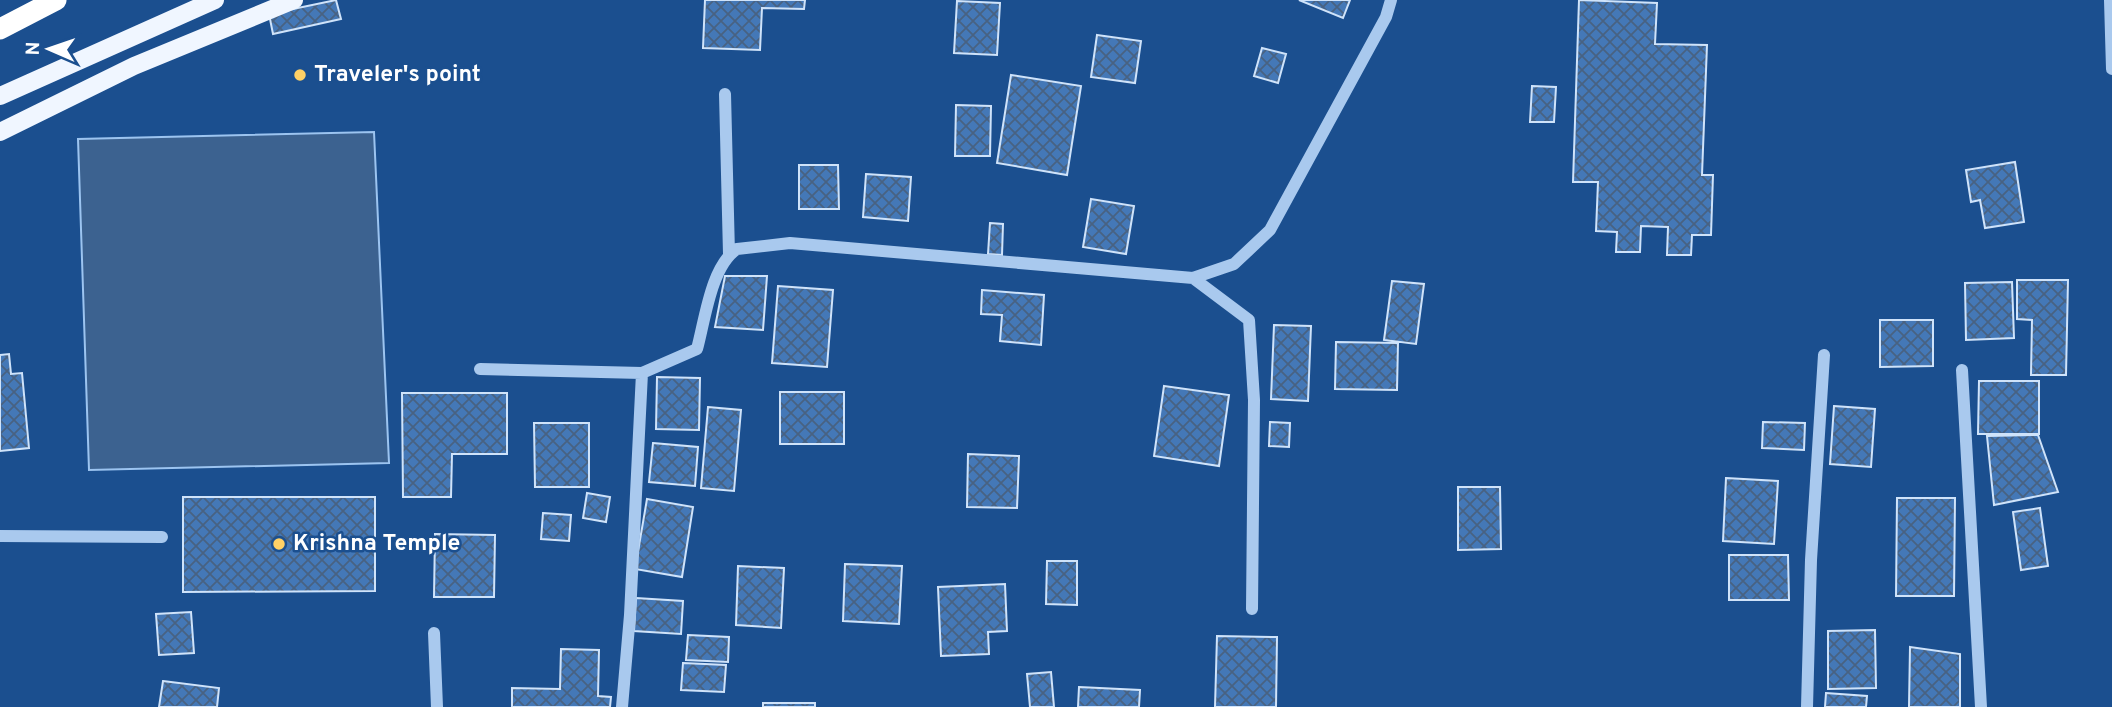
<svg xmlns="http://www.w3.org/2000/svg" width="2112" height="707" viewBox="0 0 2112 707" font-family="Overpass,sans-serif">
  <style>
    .water { fill: #3c6290; stroke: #9cc4f0; stroke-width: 2 }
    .building { fill: url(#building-cross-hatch); stroke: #cfe3fa; stroke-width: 2 }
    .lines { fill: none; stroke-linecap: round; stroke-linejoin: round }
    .minor { stroke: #a9c9ee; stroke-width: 12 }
    .major { stroke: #f0f6ff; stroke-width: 18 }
    .highway { stroke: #fff; stroke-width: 21 }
    .poi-dot { fill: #ffd166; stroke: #1b4f8f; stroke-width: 2.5 }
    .labels { text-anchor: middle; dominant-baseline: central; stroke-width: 5; stroke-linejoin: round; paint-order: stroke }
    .poi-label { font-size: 23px; font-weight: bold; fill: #fff; stroke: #1b4f8f; text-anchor: start }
  </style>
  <defs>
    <pattern id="building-cross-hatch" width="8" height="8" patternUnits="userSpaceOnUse" patternTransform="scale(1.75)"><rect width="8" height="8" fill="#4478b7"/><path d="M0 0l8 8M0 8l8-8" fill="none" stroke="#486282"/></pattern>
  </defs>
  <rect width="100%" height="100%" fill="#1b4f8f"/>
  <path class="water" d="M374,132l15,331 -300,7 -11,-331z"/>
  <path class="building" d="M336,0l5,19 -68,15 -4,-20z
    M705,0h100l-1,9 -42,-1 -2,42 -57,-2z
    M1299,0h51l-7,18z
    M1579,0l78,3 -2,41 52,1 -5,130h11l-2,60h-19l-1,20h-24l1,-28 -27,-1 -1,26h-24l1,-20 -21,-1 2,-49h-25z
    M957,1l43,2 -3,52 -43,-2z
    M1097,35l44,6 -6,42 -44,-6z
    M1262,48l24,6 -8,29 -24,-7z
    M1011,75l70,11 -14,89 -70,-12z
    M1532,86l24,1 -2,35h-24z
    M956,105l35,1 -1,50h-35z
    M2015,162l9,60 -39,6 -5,-28 -9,2 -5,-32z
    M799,165h39l1,44h-40z
    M866,174l45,3 -3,44 -45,-4z
    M1091,199l43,7 -8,48 -43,-7z
    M990,223l13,1 -1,31 -14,-1z
    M725,276h42l-4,54 -48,-3z
    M2017,280h51l-2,95h-35l1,-55 -15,-1z
    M1392,281l32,3 -8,60 -32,-4z
    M2012,282l2,56 -48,2 -1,-57z
    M778,286l55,4 -6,77 -55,-4z
    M982,290l62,5 -3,50 -41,-4 2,-26 -21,-1z
    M1880,320h53v46l-53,1z
    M1274,325l37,1 -3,75 -37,-2z
    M1336,342l62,1 -1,47 -62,-1z
    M9,354l2,20 11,-1 7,75 -29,3v-96z
    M657,377l43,1 -1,52 -43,-1z
    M1979,381h60v53h-61z
    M1164,386l65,9 -10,71 -65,-10z
    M780,392h64v52h-64z
    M402,393h105v61h-55l-1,43h-48z
    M1834,406l41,3 -4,58 -41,-3z
    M708,407l33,3 -7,81 -33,-3z
    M1270,422l20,1 -1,24 -20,-1z
    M1763,422l42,1 -1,27 -42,-2z
    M534,423h55v64h-54z
    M2038,435l20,57 -64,13 -7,-69z
    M653,443l45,4 -3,39 -46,-4z
    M968,454l51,2 -2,52 -50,-1z
    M1726,478l52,3 -4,63 -51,-3z
    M1458,487h42l1,62 -43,1z
    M587,493l23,4 -4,25 -23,-4z
    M183,497h192v94l-192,1z
    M1897,498h58l-1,98h-58z
    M647,499l46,8 -11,70 -47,-8z
    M2040,508l8,58 -27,4 -8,-58z
    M543,513l28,2 -2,26 -28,-2z
    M435,534l60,1 -1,62h-60z
    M1729,555h59l1,45h-60z
    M1047,561h30v44l-31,-1z
    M845,564l57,2 -3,58 -56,-3z
    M738,566l46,2 -3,60 -45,-3z
    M1005,584l2,47 -19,1 1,22 -48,2 -3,-69z
    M636,598l47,3 -2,33 -47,-3z
    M191,612l3,41 -35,2 -3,-41z
    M1875,630l1,58 -48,1v-58z
    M688,635l41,2 -1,25 -42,-2z
    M1217,636l60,1 -1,70h-61z
    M1910,647l50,7v53h-51z
    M561,649l38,1 -1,46 13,1 -1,10h-98v-19l48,1z
    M683,663l43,2 -2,27 -43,-2z
    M1051,672l3,35h-24l-3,-33z
    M163,681l56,7 -2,19h-58z
    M1079,687l61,3 -1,17h-61z
    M1826,693l41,3 -1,11h-41z
    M763,703h52v4h-52z"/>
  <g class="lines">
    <path class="minor" d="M2110,0l2,69
      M725,94l4,160
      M1193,278l56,42 5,80 -2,209
      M480,369l162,4
      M1962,370l19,337
      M0,536l162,1
      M434,633l3,74
      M622,707l8,-92 12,-242 55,-24c8,-29 14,-83 40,-100l53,-6 403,35 41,-14 36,-34 116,-213 5,-17
      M1807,707l4,-147 13,-205"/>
    <path class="major" d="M0,96l215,-96
      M0,132l134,-66 160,-66"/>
    <path class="highway" d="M0,29l56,-29"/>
  </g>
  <g class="poi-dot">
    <circle cx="300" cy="75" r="7"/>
    <circle cx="279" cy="544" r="7"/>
  </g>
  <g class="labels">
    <g class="poi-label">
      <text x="314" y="75">Traveler's point</text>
      <text x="293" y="544">Krishna Temple</text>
    </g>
  </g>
  <g transform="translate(49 49) rotate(272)" stroke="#1b4f8f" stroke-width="5" paint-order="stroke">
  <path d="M0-5L12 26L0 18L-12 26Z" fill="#ffffff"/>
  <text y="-10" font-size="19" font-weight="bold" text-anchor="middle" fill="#ffffff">N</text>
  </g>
</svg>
